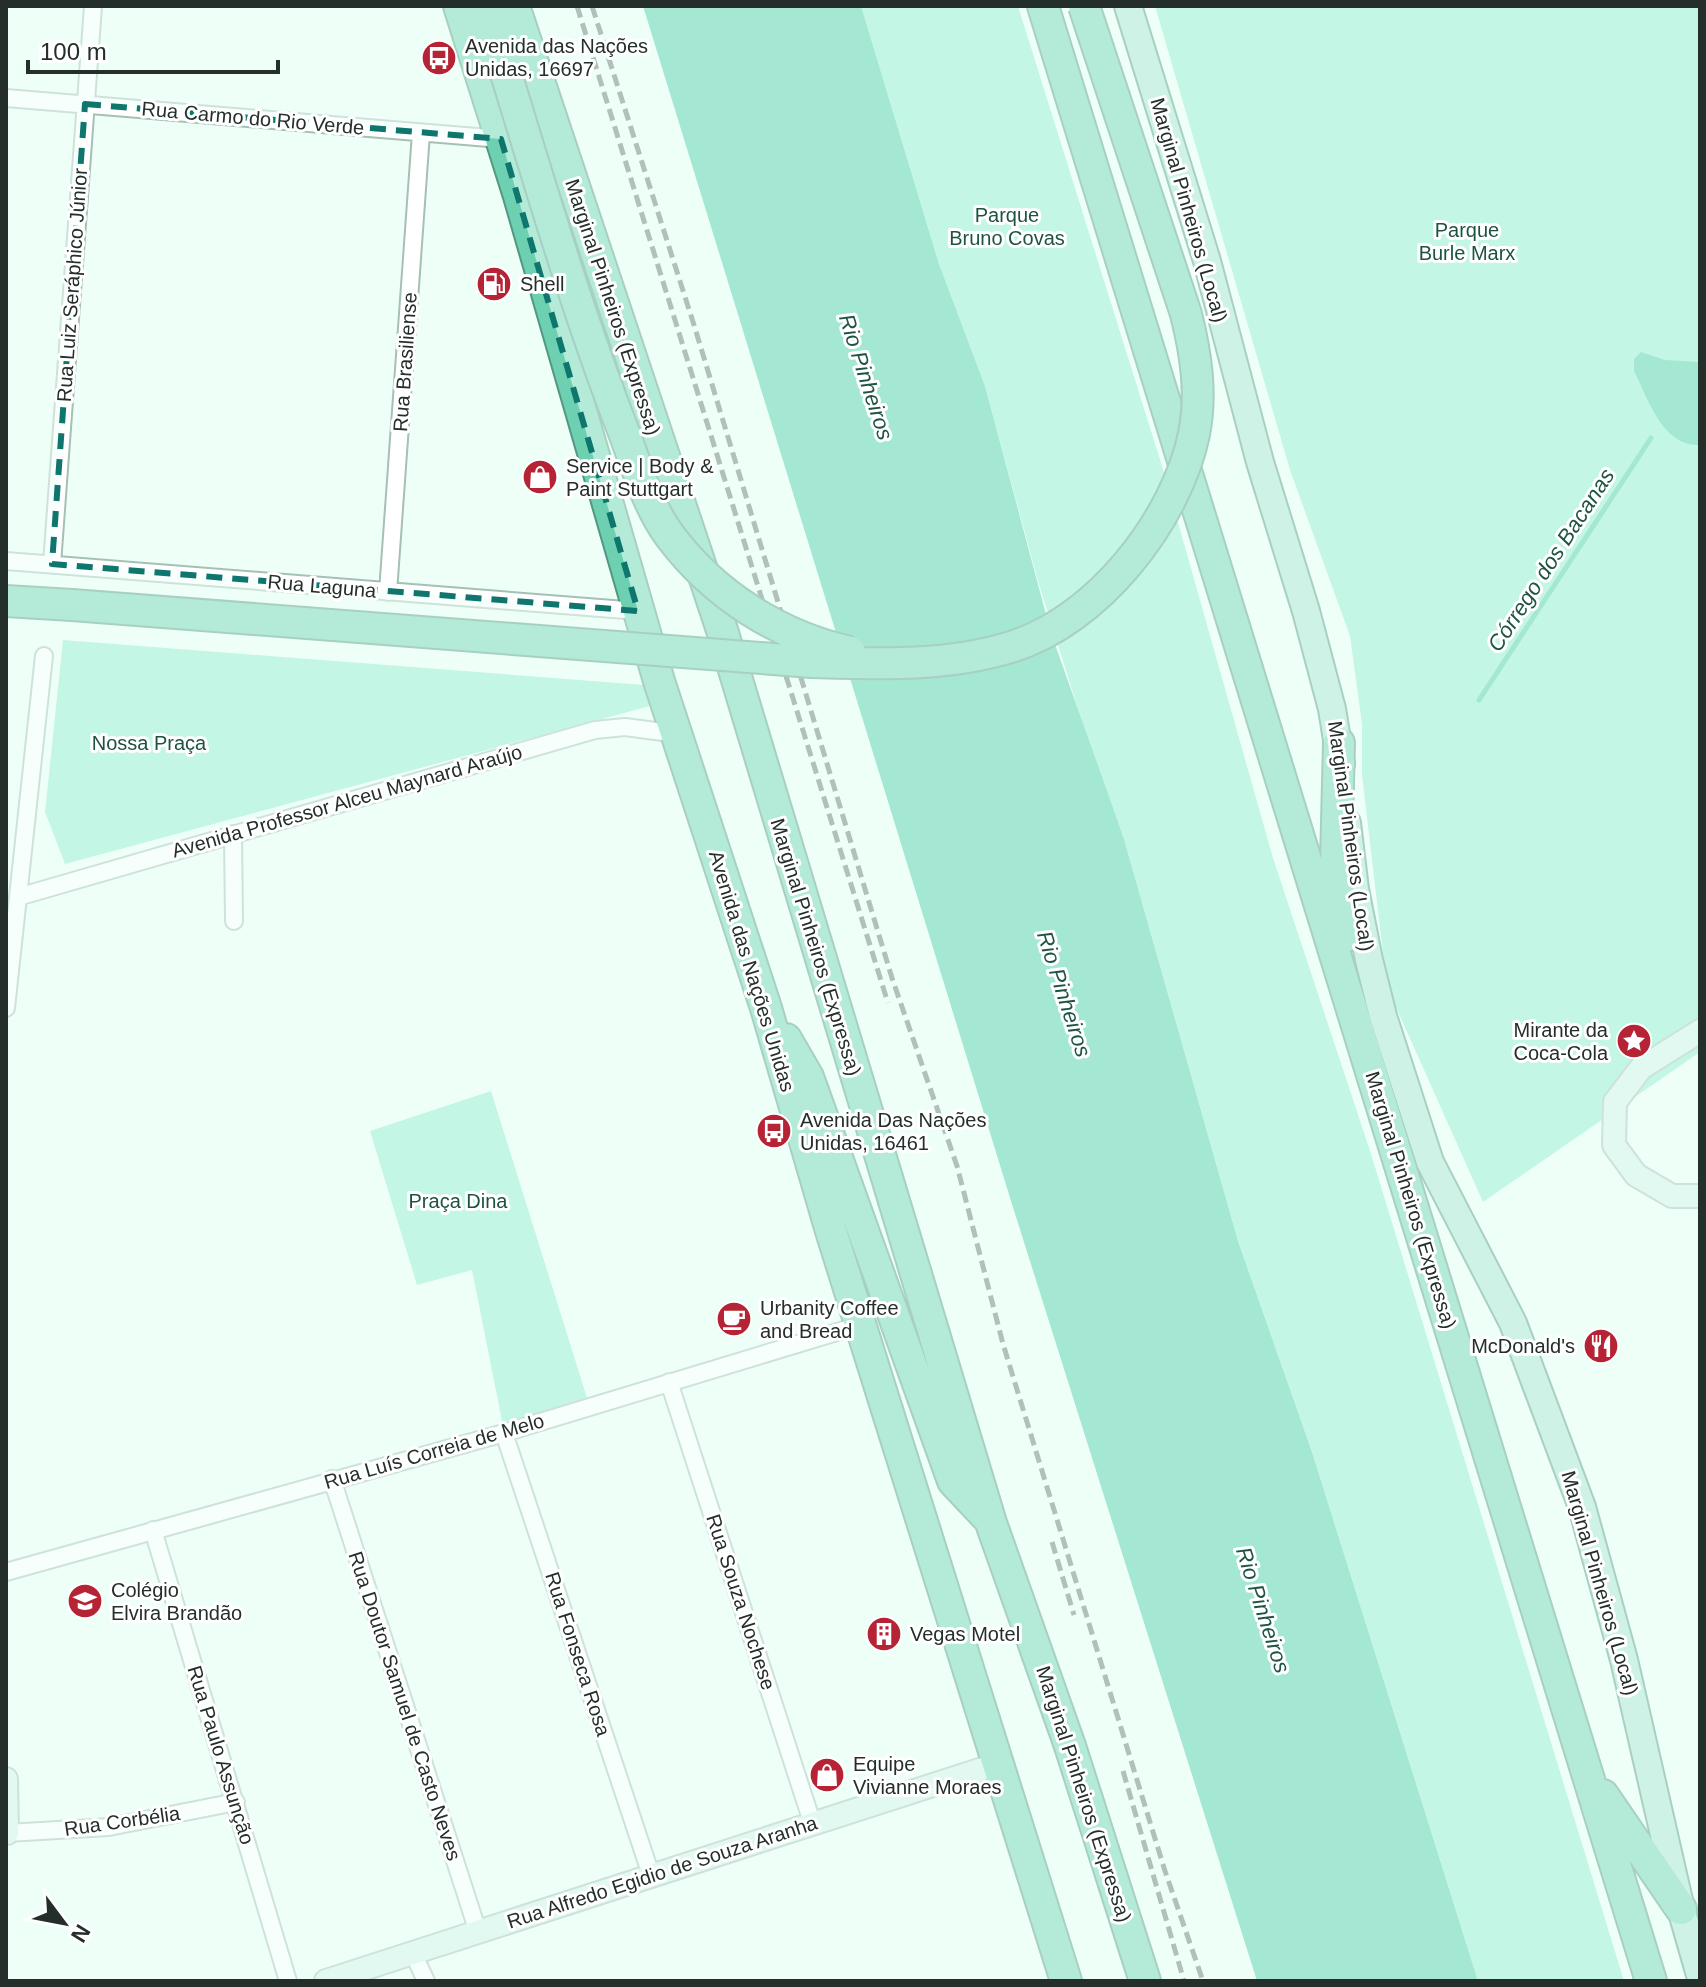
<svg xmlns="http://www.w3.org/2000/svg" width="1706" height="1987" viewBox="0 0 1706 1987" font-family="Arial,sans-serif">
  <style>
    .green { fill: #90ebce }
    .water { fill: #49cca8 }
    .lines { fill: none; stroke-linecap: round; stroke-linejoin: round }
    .stream { stroke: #49cca8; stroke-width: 5 }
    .street-casing { stroke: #a5c0b6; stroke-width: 20 }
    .secondary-casing { stroke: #a5c0b6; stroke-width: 26 }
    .primary-casing { stroke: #539782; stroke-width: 30 }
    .highway-casing { stroke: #539782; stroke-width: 34 }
    .street { stroke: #fff; stroke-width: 16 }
    .secondary { stroke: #d3f1e8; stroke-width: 22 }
    .primary { stroke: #a7e3d0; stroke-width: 26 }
    .highway { stroke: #6dd0b1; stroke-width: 30 }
    .rail { stroke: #66736e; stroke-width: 5; stroke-dasharray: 12 6; stroke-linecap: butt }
    .highway-bridge-casing { stroke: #539782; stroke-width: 34; stroke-linecap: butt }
    .highway-bridge { stroke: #6dd0b1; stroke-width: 30 }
    .marked { fill: none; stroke: #0f766e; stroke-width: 6; stroke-dasharray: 16 10; stroke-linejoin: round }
    .labels { text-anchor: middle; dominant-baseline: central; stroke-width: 6; stroke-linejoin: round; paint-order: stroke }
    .poi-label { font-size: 20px; fill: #242e2a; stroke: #fff; text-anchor: start }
    .street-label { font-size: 20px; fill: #242e2a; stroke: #fff }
    .park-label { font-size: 20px; fill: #1d5343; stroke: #fff }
    .water-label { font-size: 22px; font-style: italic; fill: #1f5445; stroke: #fff }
  </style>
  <rect width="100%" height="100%" fill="#eefff8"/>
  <path class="green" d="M861,6h157l144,460 111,392 98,296 253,827h-146l-166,-529 -74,-211 -114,-402 -30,-79 -56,-179 -53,-195 -46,-122z
    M1155,6h545v1046l-217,150 -96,-215 -25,-212v-51l-12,-88 -60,-166z
    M63,640l581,45 6,21 -585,158 -20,-52z
    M491,1091l97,310 -85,25 -31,-156 -55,15 -47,-154z"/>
  <path class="water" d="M643,6h218l78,258 46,122 66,247 73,206 114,402 74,211 166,529h-221l-246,-780z
    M1641,352l24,8 35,2v83c-37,2 -51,-44 -66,-74v-12z"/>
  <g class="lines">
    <path class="stream" d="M1479,700l172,-262"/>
    <defs>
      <path id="street" d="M6,98l495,41
        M6,561l632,50
        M52,564l41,-558
        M388,592l33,-459
        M233,834l1,87
        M18,897l577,-167 30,-3 53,7
        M6,1008l38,-352
        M669,1382l143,440
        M504,1433l147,442
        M332,1479l146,453
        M153,1530l135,451
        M6,1572l498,-139 356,-108
        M7,1833l102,-6 127,-25
        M413,1953l13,28"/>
      <path id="secondary" d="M1700,1031l-59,37 -26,34 -1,43 22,30 36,21h28
        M6,1779l1,54
        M326,1981l672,-217"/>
      <path id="primary" d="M1128,6l79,255 53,201 46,149 26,98 9,55
        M1347,823l8,66 14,71 14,56 47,146 83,161 69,184 42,153 57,249 19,66"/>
      <path id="highway" d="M459,6l60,190 140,485 107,327 65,223 235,750
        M485,6l19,61
        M514,6l208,624 269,893 79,223 75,235
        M1043,6l608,1975
        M6,601l66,4
        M1339,743l-3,119 6,76
        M786,1039l22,38 145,404 32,34
        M1603,1795l78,114"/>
    </defs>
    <use href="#street" class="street-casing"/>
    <use href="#secondary" class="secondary-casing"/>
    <use href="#primary" class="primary-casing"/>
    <use href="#highway" class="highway-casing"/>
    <use href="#street" class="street"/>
    <use href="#secondary" class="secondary"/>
    <use href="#primary" class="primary"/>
    <use href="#highway" class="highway"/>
    <path class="rail" d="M577,6l311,997
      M592,6l102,319 198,653 65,188 46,178 162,527 38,110
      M1052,1542l22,73
      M1123,1771l61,210"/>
    <defs>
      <path id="highway-bridge" d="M504,67c37,120 72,241 117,358 15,37 25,79 49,111 44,59 109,100 180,116
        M72,605l740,57c66,2 134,5 199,-15 86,-26 165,-126 183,-213 8,-40 2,-80 -8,-120l-102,-308"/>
    </defs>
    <use href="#highway-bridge" class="highway-bridge-casing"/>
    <use href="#highway-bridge" class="highway-bridge"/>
  </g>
  <path d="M0 0H1706V1987H0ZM85,104l416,35 137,472 -586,-47z" fill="#eefff8" fill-opacity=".55" fill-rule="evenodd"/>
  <path class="marked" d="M85,104l416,35 137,472 -586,-47z"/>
  <defs>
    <symbol id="bus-disc" viewBox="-11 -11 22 22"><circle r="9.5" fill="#b52334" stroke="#fff"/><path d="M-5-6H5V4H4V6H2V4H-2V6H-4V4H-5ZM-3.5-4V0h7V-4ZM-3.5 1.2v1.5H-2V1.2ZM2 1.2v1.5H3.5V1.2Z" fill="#fff"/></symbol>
    <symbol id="fuel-disc" viewBox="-11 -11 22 22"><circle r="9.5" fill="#b52334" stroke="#fff"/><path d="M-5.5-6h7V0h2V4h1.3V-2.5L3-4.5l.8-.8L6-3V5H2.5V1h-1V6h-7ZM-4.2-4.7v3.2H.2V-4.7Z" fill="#fff"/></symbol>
    <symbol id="shop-disc" viewBox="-11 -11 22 22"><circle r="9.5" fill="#b52334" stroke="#fff"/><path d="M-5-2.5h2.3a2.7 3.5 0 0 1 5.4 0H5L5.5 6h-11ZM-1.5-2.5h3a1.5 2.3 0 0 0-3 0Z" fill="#fff"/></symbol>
    <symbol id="sight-disc" viewBox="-11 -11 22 22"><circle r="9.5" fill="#b52334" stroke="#fff"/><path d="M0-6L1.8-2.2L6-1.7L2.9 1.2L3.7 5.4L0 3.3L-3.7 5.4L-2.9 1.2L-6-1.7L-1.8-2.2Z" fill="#fff"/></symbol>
    <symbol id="cafe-disc" viewBox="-11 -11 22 22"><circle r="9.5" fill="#b52334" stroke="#fff"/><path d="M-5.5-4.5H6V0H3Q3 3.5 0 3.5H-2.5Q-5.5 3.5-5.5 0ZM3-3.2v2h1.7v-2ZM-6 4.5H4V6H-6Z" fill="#fff"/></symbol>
    <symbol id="restaurant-disc" viewBox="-11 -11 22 22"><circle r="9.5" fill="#b52334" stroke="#fff"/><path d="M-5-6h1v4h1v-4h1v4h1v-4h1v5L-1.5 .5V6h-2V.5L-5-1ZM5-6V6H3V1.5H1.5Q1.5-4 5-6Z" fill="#fff"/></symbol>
    <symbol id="school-disc" viewBox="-11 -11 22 22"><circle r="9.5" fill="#b52334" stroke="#fff"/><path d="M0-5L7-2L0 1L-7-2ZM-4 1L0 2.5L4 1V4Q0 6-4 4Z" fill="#fff"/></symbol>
    <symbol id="building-disc" viewBox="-11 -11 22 22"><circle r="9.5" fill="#b52334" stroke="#fff"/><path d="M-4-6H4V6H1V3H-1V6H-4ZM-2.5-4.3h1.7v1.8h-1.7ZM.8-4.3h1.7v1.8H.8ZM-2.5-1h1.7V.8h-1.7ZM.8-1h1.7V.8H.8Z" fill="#fff"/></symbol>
  </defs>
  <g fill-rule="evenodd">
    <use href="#bus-disc" x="419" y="38" width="40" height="40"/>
    <use href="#fuel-disc" x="474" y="264" width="40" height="40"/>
    <use href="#shop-disc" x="520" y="457" width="40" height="40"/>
    <use href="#sight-disc" x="1614" y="1021" width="40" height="40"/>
    <use href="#bus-disc" x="754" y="1111" width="40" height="40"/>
    <use href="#cafe-disc" x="714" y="1299" width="40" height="40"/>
    <use href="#restaurant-disc" x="1581" y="1326" width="40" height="40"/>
    <use href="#school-disc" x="65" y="1581" width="40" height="40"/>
    <use href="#building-disc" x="864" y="1614" width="40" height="40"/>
    <use href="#shop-disc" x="807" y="1755" width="40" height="40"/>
  </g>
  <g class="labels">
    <g class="poi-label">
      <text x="465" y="46">Avenida das Nações<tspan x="465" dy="23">Unidas, 16697</tspan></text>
      <text x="520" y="284">Shell</text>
      <text x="566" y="466">Service | Body &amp;<tspan x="566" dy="23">Paint Stuttgart</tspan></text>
      <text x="1608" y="1030" text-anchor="end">Mirante da<tspan x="1608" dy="23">Coca-Cola</tspan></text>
      <text x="800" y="1120">Avenida Das Nações<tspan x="800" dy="23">Unidas, 16461</tspan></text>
      <text x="760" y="1308">Urbanity Coffee<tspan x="760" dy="23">and Bread</tspan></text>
      <text x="1575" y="1346" text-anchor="end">McDonald's</text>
      <text x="111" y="1590">Colégio<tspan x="111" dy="23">Elvira Brandão</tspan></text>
      <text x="910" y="1634">Vegas Motel</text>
      <text x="853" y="1764">Equipe<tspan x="853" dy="23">Vivianne Moraes</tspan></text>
    </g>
    <g class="street-label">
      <text transform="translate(253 118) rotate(5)">Rua Carmo do Rio Verde</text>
      <text transform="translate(1189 210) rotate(74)">Marginal Pinheiros (Local)</text>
      <text transform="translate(72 285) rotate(-86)">Rua Luiz Seráphico Júnior</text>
      <text transform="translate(613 307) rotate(72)">Marginal Pinheiros (Expressa)</text>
      <text transform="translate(405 362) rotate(-86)">Rua Brasiliense</text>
      <text transform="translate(322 586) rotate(5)">Rua Laguna</text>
      <text transform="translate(347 801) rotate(-16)">Avenida Professor Alceu Maynard Araújo</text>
      <text transform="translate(1351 836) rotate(82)">Marginal Pinheiros (Local)</text>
      <text transform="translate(816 947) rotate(73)">Marginal Pinheiros (Expressa)</text>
      <text transform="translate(752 971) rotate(73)">Avenida das Nações Unidas</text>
      <text transform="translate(1411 1200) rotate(73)">Marginal Pinheiros (Expressa)</text>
      <text transform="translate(434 1451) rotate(-16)">Rua Luís Correia de Melo</text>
      <text transform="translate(1600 1583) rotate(74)">Marginal Pinheiros (Local)</text>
      <text transform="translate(741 1602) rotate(72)">Rua Souza Nochese</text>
      <text transform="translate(578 1654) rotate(72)">Rua Fonseca Rosa</text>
      <text transform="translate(405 1706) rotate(72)">Rua Doutor Samuel de Casto Neves</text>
      <text transform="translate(221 1755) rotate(73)">Rua Paulo Assunção</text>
      <text transform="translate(1084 1794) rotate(72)">Marginal Pinheiros (Expressa)</text>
      <text transform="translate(122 1821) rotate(-8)">Rua Corbélia</text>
      <text transform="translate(662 1872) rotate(-18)">Rua Alfredo Egidio de Souza Aranha</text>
    </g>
    <g class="park-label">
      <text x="1007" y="215">Parque<tspan x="1007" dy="23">Bruno Covas</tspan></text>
      <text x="1467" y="230">Parque<tspan x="1467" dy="23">Burle Marx</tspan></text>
      <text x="149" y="743">Nossa Praça</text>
      <text x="458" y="1201">Praça Dina</text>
    </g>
    <g class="water-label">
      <text transform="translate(866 377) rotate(72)">Rio Pinheiros</text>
      <text transform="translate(1551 560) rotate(-57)">Córrego dos Bacanas</text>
      <text transform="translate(1064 994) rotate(72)">Rio Pinheiros</text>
      <text transform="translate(1263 1610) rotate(72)">Rio Pinheiros</text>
    </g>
  </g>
  <rect width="1706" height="1987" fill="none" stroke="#242e2a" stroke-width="16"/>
  <g transform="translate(64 1923) rotate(122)" stroke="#ffffff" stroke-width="6" paint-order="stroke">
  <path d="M0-6L14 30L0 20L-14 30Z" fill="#242e2a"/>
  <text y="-12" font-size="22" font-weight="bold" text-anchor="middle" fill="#242e2a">N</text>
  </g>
  <path d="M28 60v12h250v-12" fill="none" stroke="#242e2a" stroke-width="4"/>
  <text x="40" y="60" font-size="24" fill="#242e2a" stroke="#ffffff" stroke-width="6" paint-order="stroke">100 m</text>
</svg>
